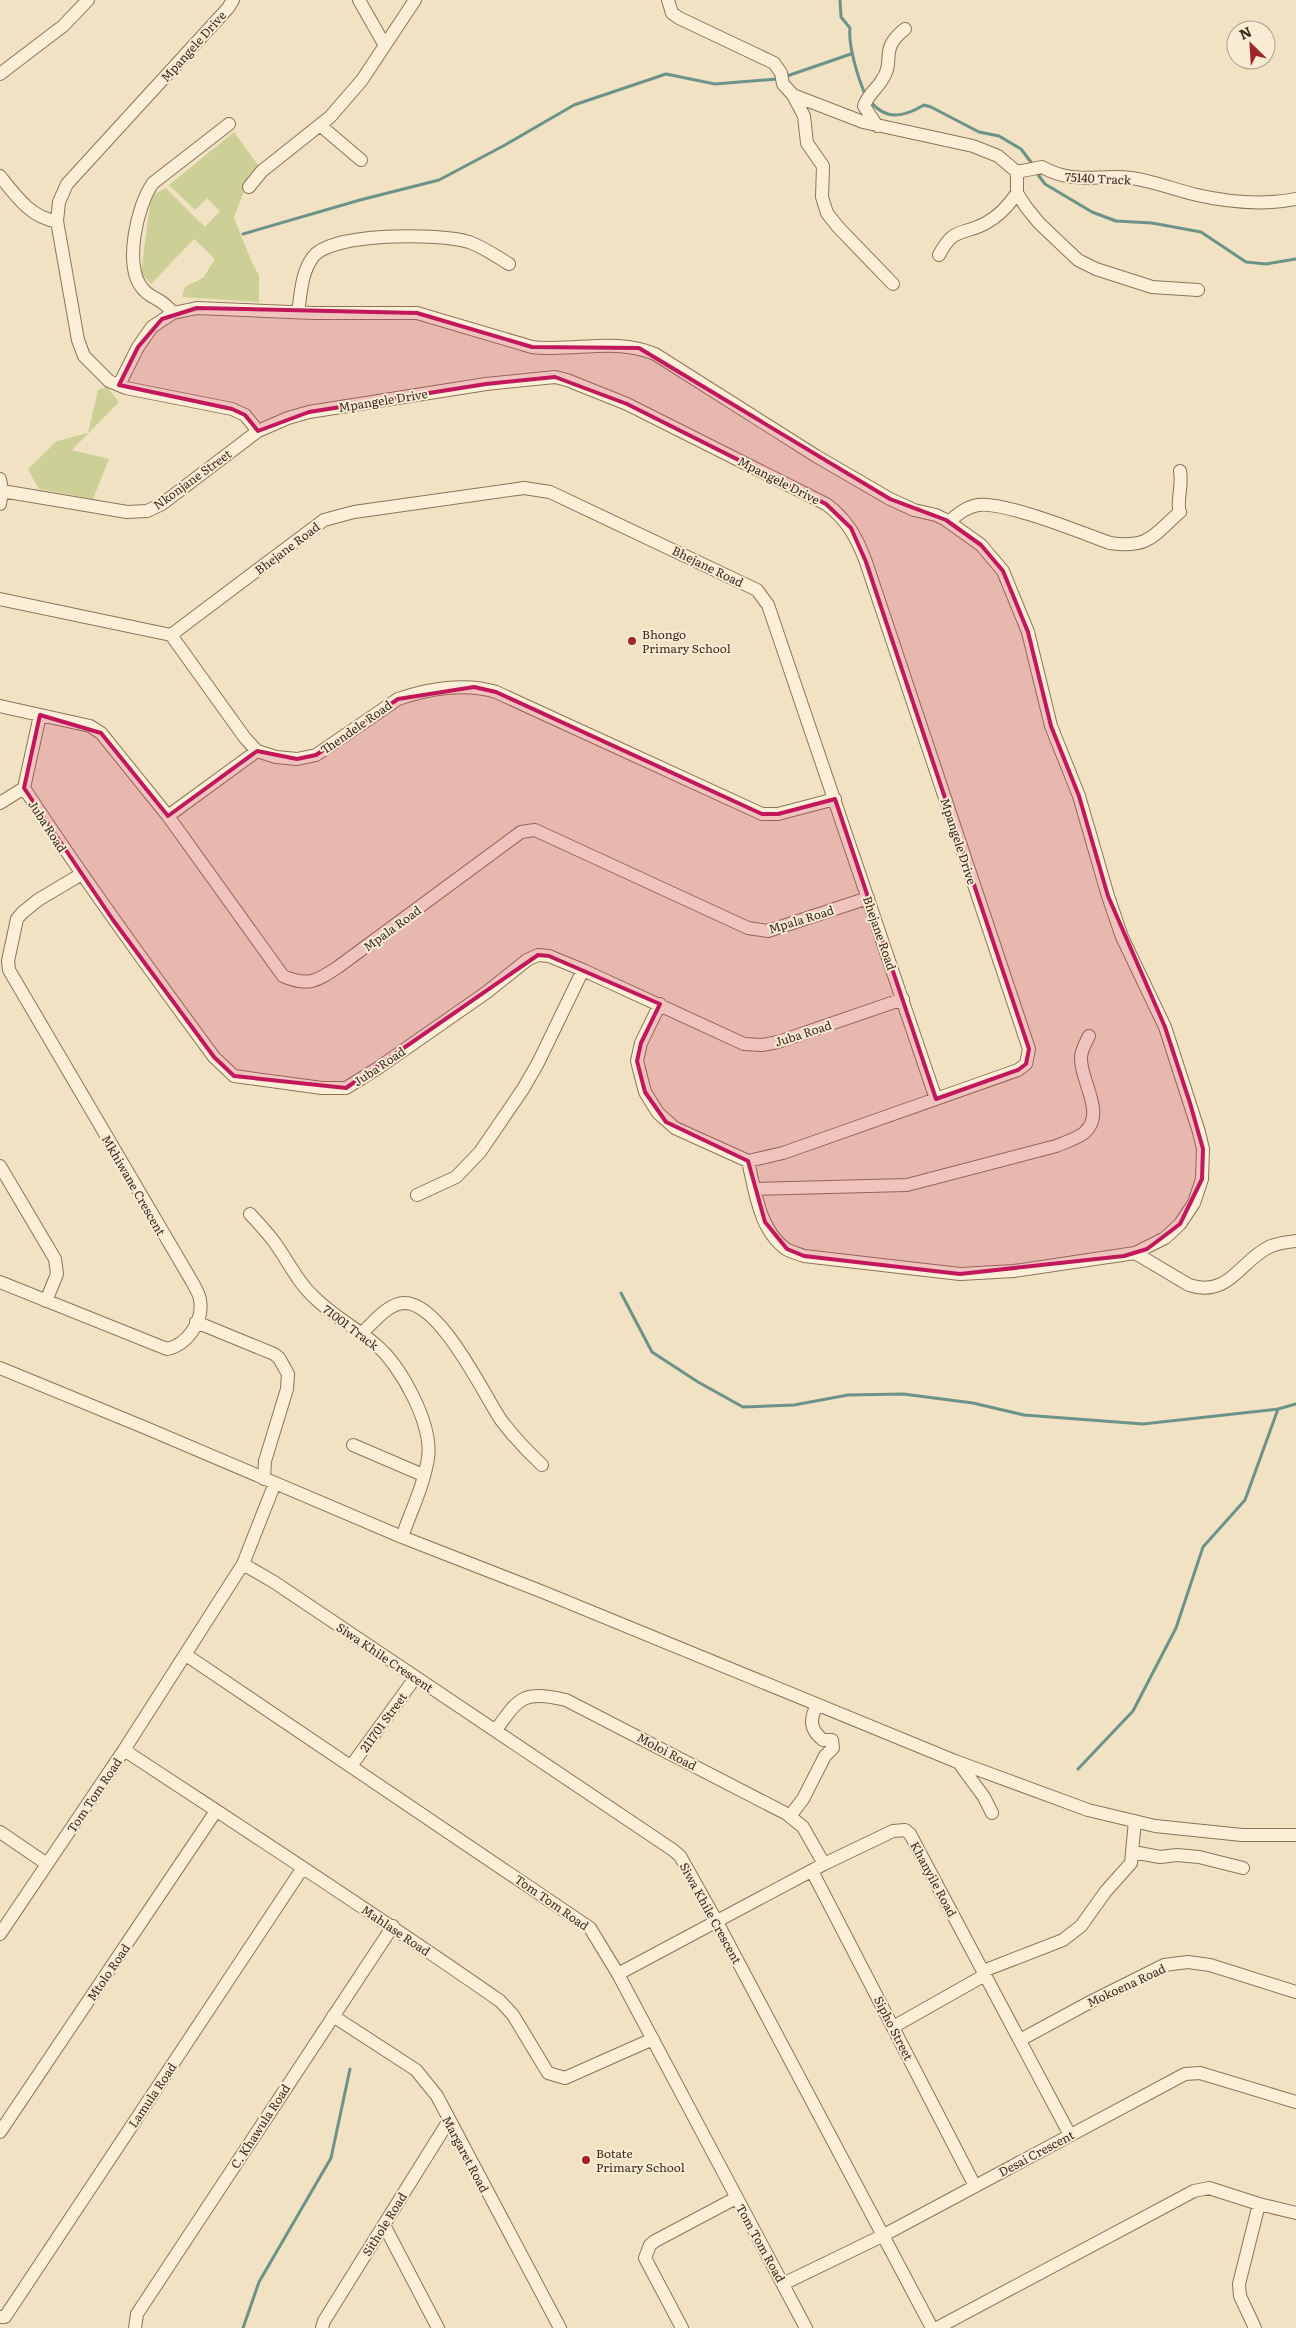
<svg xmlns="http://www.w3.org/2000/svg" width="1296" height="2328" viewBox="0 0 1296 2328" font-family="Literata,serif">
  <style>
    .green { fill: #ccd097 }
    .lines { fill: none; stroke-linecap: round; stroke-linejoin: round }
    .stream { stroke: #6c9388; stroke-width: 3 }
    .minor-casing { stroke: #8d7359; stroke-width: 14 }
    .minor { stroke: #fbefd8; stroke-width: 12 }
    .marked { fill: #c2185b; fill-opacity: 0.2; stroke: #c2185b; stroke-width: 4; stroke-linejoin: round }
    .poi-dot { fill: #a0252a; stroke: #f8ecd4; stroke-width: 2 }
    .labels { text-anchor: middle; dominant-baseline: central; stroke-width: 4; stroke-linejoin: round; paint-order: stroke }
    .street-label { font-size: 12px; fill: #3c2b1e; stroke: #f8ecd4 }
    .poi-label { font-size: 12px; fill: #3c2b1e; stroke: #f8ecd4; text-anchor: start }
  </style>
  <rect width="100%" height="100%" fill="#f1e2c4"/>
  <path class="green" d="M234,132l24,33 -16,31 -8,22 19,47 6,10v27l-77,-5 3,-10 18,-9 12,-19 -21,-20 -43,45 -10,-11 10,-77 15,-8 39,39 15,-16 -13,-13 -12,12 -26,-25z
    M107,387l12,15 -47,48 37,9 -16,40 -54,-10 -11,-20 29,-28 31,-8 10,-43z"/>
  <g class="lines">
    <path class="stream" d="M840,0l1,17 9,11c-2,17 8,50 15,66
      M787,76l64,-22
      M870,101c16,20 34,16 54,4l7,2 48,25 20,4 22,13 13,17
      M1036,172l9,12 47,28 24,9 36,2 49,9 45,30 20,2 30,-5
      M243,234l117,-34 79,-20 66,-35 69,-40 92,-31 49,10 62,-5
      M621,1293l31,59 46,30 45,25 51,-2 54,-10 55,-1 70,9 51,12 119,9 135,-15 18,-5
      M1078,1769l55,-58 43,-83 27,-81 42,-47 33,-91
      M243,2328l16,-46 72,-124 19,-89"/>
    <defs>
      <path id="minor" d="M233,0l-5,8 -161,176 -8,18 -2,19 21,119 6,16 25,25 17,7 106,21 13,6 13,16
        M359,0l25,44
        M668,0l4,13 7,5 95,45 7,10 2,11 10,11 70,27 110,24 25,10 19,16
        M0,74l63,-48 25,-26
        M793,95l11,21 3,27 16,23 -1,31 5,16 11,14 55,57
        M321,126l40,34
        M877,126l-13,-20c4,-12 12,-16 18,-26 14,-20 -4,-30 23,-51
        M1017,172l25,-5c32,18 55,7 89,11 23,3 44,12 66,17 31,7 68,10 99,4
        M1017,172v21l9,14 13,16 39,37 18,9 56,18 46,3
        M0,176c15,19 32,43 57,45
        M249,187l13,-16 68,-54 32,-37 53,-80
        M939,255c15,-29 23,-19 47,-32 13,-7 23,-18 31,-30
        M298,312c3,-18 3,-39 15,-55 18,-25 127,-24 156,-15 14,5 27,14 40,22
        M173,313c-12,-16 -21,-13 -30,-24 -20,-22 -6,-84 10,-106l76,-59
        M119,385l19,-38 14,-20 21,-14 24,-5 117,5h103l115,34c42,5 83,-10 123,7l161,102 74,43 24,11 22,5 10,5 35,25 22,26 25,61 23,94 28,70 29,100 14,41 43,90 34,105 4,17 -1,30 -8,24 -14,21 -15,14 -30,15 -121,18 -54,3 -156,-18c-5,-2 -13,-4 -18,-7 -27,-19 -31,-59 -38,-88
        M0,479l2,12 -2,13
        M2,491l125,21 20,-1 15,-7 96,-73 30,-13 21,-6 177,-28 69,-7 12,3 60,24 199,100c21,15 31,34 40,58l163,487 -3,15 -8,6 -235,83 -35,8 -73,-33 -17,-15 -13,-21 -8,-31 4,-18 19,-39
        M949,522c8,-8 17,-15 29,-17 26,-4 104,28 132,38 40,6 44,-9 70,-31 -4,-8 3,-28 0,-41
        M0,599l171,36 74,103 12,13 19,6 21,2 19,-4 82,-56c29,-10 68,-17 98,-7l266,122h16l57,-15
        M171,635l153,-115 30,-8 170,-24 26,4 207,98 11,15 168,494
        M0,706l90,20 11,7 67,83 115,160c25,11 34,5 55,-9l183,-135 14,-2 213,98 20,3 100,-33
        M40,715l-16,73c60,92 125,181 190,269l20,19 88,12h24l32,-20 109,-76 40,-32 11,-5 11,1 34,14 161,74 18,1 16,-3 125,-43
        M0,803l24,-15
        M168,816l89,-65
        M0,1166l55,93 2,15 -11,27
        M755,1189l152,-4 149,-39c10,-4 20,-7 28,-13 23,-19 -4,-52 -3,-75 0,-8 4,-14 8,-22
        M417,1195l39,-18 24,-25 43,-63 15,-26 45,-93
        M250,1214c9,10 18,19 25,29 13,18 23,40 40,55 18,18 41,30 60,46 26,21 58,81 53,114 -4,27 -17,53 -26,79
        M1135,1253l54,32c40,13 51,-24 80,-38 8,-4 18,-5 27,-6
        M0,1282l167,67c20,-4 37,-28 33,-49 0,-5 -4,-10 -6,-15l-185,-315 -1,-9 9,-42 5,-6 16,-13 42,-25
        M196,1322l78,32 5,4 9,16 -1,15 -22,72 -1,18
        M361,1334c12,-11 26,-30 43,-31 36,-1 79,90 97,117 12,16 26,31 41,45
        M0,1368l146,60 256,109 141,55 412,169 133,49 67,16 87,9h54
        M353,1445l70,30
        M243,1564l31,18 399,268 7,6 37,66 215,406
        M186,1655l404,273 28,46 188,354
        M496,1730c24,-34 27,-39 70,-30l221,114 16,13 21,37
        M124,1750c126,83 253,165 376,251l13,14 35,58 17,5 88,-39
        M959,1763l25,34 8,16
        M351,1766l64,-88
        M790,1816l13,-17 22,-43 8,-8 -1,-8h-9c-14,-11 -13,-21 -6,-35
        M0,1832l47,32
        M1133,1852l27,5 17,-2 22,2 44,11
        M812,1871l163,315
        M0,1934l124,-184 119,-186 32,-81
        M983,1971l80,-31 18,-14 25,-35 25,-28 4,-42
        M618,1974l206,-110 69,-33 12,-1 5,4 160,301
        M333,2016l83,54 21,26 123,232
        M893,2027l92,-52
        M1020,2040l72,-39 72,-36 24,-3 22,3 86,27
        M0,2132l216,-321
        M384,2225l54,103
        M783,2284l99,-48 303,-162 15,-1 96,29
        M0,2317h5l297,-448
        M135,2328l2,-14 256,-388
        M322,2328l2,-7 124,-199
        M682,2328l-37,-70 5,-13 5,-4 81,-43
        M937,2328l257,-137 15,-3 50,16 37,9
        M1255,2328l-15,-32 -1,-12 20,-80"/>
    </defs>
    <use href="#minor" class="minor-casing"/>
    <use href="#minor" class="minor"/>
  </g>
  <path class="marked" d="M197,308l220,5 115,34 107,1 251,151 56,21 35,25 22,26 25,61 23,94 28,70 29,100 57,131 25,76 13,46 -1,30 -22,45 -33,25 -23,7 -164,18 -156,-18 -17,-7 -22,-27 -17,-61 -82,-39 -21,-30 -8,-31 4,-18 19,-39 -111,-48 -11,-1 -192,133 -112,-12 -20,-19 -101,-137 -89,-132 16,-73 61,18 67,83 89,-65 40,8 19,-4 82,-56 76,-12 22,5 266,122h16l57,-15 101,300 82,-29 8,-6 3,-15 -163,-487 -15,-34 -25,-24 -199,-100 -72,-27 -69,7 -177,28 -51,19 -13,-16 -13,-6 -113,-24 19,-38 24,-28z"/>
  <g class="poi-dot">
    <circle cx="632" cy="641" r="5"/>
    <circle cx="586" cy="2160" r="5"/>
  </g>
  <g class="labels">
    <g class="street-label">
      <text transform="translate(193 46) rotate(-48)">Mpangele Drive</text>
      <text transform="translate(1098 178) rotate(3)">75140 Track</text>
      <text transform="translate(383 400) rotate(-9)">Mpangele Drive</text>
      <text transform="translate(192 479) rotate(-36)">Nkonjane Street</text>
      <text transform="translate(779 480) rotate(27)">Mpangele Drive</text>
      <text transform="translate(287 548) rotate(-37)">Bhejane Road</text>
      <text transform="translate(708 566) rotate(26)">Bhejane Road</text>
      <text transform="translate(356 727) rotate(-35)">Thendele Road</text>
      <text transform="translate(48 826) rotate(57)">Juba Road</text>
      <text transform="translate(959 841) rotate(72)">Mpangele Drive</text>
      <text transform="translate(801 919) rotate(-17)">Mpala Road</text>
      <text transform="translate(392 928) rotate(-36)">Mpala Road</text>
      <text transform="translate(880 933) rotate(71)">Bhejane Road</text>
      <text transform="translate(803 1033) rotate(-18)">Juba Road</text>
      <text transform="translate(379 1066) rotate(-34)">Juba Road</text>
      <text transform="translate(134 1185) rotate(60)">Mkhiwane Crescent</text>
      <text transform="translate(351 1327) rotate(37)">71001 Track</text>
      <text transform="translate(385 1657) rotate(34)">Siwa Khile Crescent</text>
      <text transform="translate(383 1722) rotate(-54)">211701 Street</text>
      <text transform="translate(667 1751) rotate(28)">Moloi Road</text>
      <text transform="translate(94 1795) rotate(-56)">Tom Tom Road</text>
      <text transform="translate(934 1879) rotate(62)">Khanyile Road</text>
      <text transform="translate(552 1902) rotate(35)">Tom Tom Road</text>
      <text transform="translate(711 1913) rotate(61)">Siwa Khile Crescent</text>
      <text transform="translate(396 1930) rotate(34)">Mahlase Road</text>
      <text transform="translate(108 1972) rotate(-56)">Mtolo Road</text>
      <text transform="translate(1126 1985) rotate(-25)">Mokoena Road</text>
      <text transform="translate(894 2028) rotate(63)">Sipho Street</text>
      <text transform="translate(152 2095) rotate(-56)">Lamula Road</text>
      <text transform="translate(260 2126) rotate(-57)">C. Khawula Road</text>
      <text transform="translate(1036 2153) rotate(-28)">Desai Crescent</text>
      <text transform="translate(466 2154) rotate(62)">Margaret Road</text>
      <text transform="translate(384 2224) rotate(-58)">Sithole Road</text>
      <text transform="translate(761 2243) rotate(61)">Tom Tom Road</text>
    </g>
    <g class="poi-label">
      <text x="642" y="634">Bhongo<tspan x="642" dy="14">Primary School</tspan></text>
      <text x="596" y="2153">Botate<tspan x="596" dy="14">Primary School</tspan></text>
    </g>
  </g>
  <g transform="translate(1251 45) rotate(335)"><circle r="24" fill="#f8ecd4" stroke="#ad9f8b"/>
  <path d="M0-4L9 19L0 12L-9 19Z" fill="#a0252a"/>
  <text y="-8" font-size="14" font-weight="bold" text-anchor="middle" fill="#3c2b1e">N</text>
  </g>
</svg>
